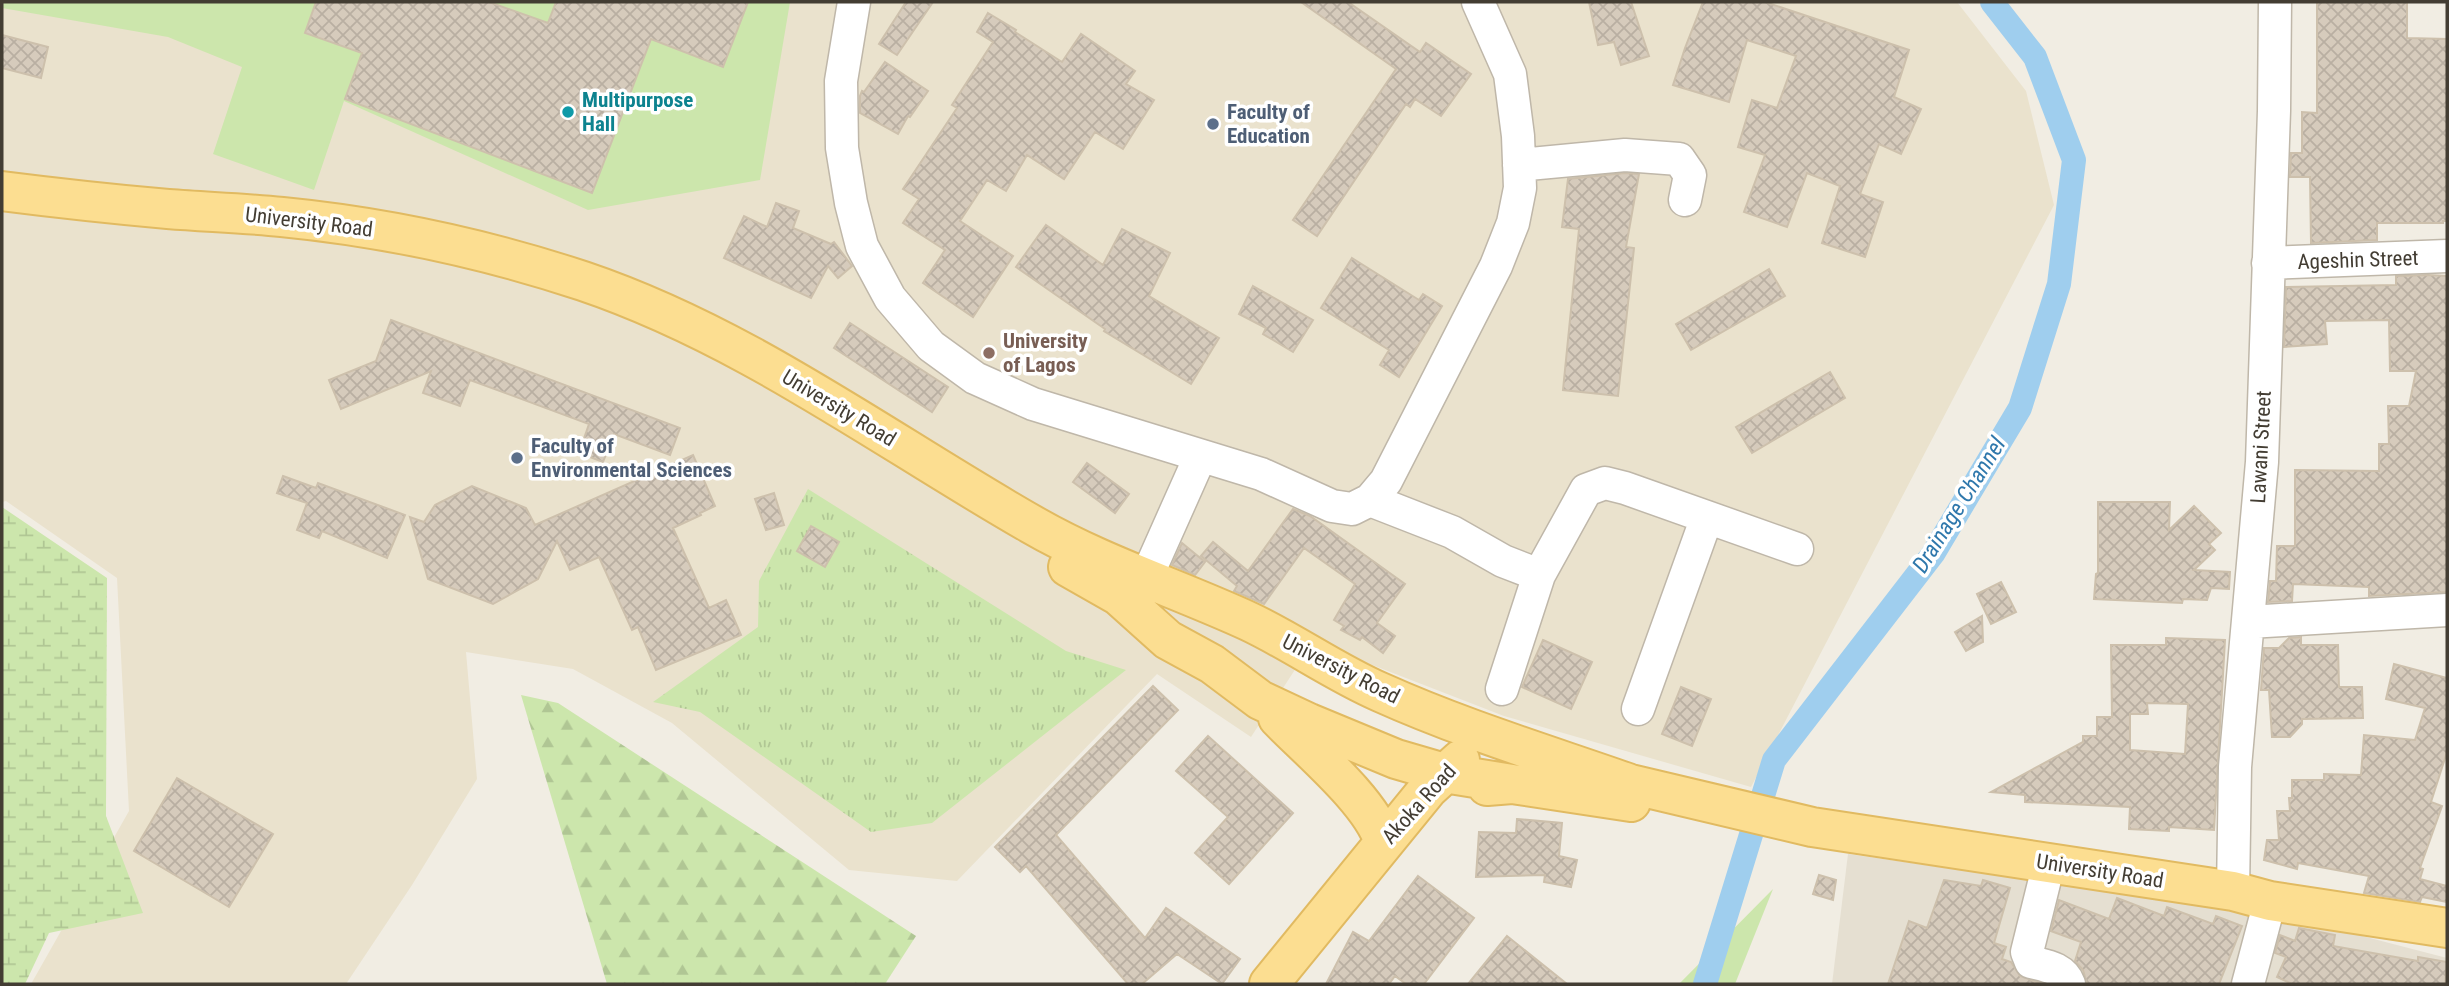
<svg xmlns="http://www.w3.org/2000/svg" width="2449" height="986" viewBox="0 0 2449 986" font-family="'Roboto Condensed',sans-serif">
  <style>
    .residential { fill: #e5dfd1 }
    .education { fill: #eae2cd }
    .grass { fill: #cce6ac }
    .forest { fill: url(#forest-firs) }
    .wetland { fill: url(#wetland-marsh) }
    .park { fill: url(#park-tufts) }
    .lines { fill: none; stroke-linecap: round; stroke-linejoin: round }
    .canal { stroke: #9fceee; stroke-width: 24 }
    .building { fill: url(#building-cross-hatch); stroke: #cdc0ac; stroke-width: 2; fill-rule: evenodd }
    .minor-casing { stroke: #bfb7a9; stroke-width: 35 }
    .major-casing { stroke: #e1ba61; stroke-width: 42 }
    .minor { stroke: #fff; stroke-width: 32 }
    .major { stroke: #fcde91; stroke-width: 38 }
    .culture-dot { fill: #0f9aa8; stroke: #fff; stroke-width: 2.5 }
    .service-dot { fill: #5c6f8a; stroke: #fff; stroke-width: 2.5 }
    .education-dot { fill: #8d6e63; stroke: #fff; stroke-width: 2.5 }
    .labels { text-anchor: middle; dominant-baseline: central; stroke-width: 7; stroke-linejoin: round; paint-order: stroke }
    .culture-label { font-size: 21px; font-weight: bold; fill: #0d838f; stroke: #fff; text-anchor: start }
    .service-label { font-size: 21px; font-weight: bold; fill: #4e5e75; stroke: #fff; text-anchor: start }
    .street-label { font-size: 21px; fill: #433d33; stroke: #fff }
    .education-label { font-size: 21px; font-weight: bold; fill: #785e54; stroke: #fff; text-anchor: start }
    .water-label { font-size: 23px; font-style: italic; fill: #2f78ac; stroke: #fff }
  </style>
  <defs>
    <pattern id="forest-firs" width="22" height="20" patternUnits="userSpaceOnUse" patternTransform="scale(1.75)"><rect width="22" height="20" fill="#cce6ac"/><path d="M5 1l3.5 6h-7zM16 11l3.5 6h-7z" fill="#b0c694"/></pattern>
    <pattern id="wetland-marsh" width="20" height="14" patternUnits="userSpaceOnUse" patternTransform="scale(1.75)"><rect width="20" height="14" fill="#cce6ac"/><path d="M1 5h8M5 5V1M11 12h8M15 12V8" fill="none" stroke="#b0c694"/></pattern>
    <pattern id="park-tufts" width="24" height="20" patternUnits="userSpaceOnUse" patternTransform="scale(1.75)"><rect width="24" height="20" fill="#cce6ac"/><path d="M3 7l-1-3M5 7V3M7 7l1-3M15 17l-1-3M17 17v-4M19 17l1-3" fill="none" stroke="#b0c694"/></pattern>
    <pattern id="building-cross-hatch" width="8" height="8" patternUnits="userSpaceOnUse" patternTransform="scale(1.75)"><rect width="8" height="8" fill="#d6cbbc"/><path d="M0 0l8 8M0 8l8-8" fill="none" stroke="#b9afa2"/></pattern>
  </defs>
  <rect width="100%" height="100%" fill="#f1ede3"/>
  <path class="residential" d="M1848,854l441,63 158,41v26h-615z"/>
  <path class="education" d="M2,2h1955l69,89 28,114 -303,582 -247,-71 -191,-74 -62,95 -94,-63 -200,207 -108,-11 -177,-147 -99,-54 -107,-17 11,127 -65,106 -66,99h-315l98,-173 -12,-233 -111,-77 -4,1z"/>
  <path class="grass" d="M2,2h788l-30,178 -172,30 -244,-109 -30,89 -101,-36 29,-87 -74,-30 -166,-29z
    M1773,889l-38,95h-56z"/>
  <path class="forest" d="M521,695l37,8 358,233 -31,48h-278z"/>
  <path class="wetland" d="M2,507l105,71 -1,238 37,97 -94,20 -24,51h-23z"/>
  <path class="park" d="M808,489l258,162 60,19 -194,153 -61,9 -171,-120 -47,-10 105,-75 1,-46z"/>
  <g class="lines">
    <path class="canal" d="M1705,984l69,-224 159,-206 87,-146 39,-124 15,-124 -39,-103 -43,-55"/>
  </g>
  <path class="building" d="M316,2h173l59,21 8,-21h192l-25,65 -72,-28 -59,154 -247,-94 17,-46 -57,-20z
    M906,2h27l-36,53 -18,-11z
    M1301,2h47l72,50 6,-9 45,31 -30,42 -26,-17 -5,8 -4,-3 -89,132 -24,-16 103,-151z
    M1589,2h42l18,54 -28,9 -7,-23 -16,3z
    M1703,2h62l144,48 -15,47 27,12 -20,45 -22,-10 -19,50 23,8 -18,55 -43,-14 18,-57 -33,-13 -20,54 -43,-15 21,-57 -27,-8 14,-47 25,8 19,-52 -49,-16 -18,62 -56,-17 12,-37z
    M2317,2h90v36l40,1v182h-4v2h-66v17l-66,3 -1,-66h-20l1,-24h11v-41l15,1z
    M988,13l28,17 -1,2 47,30 19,-28 54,37 -9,13 28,16 -31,49 -28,-17 -31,47 -37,-24 -21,36 -19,-11 -27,41 53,35 -40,61 -50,-34 22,-33 -42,-27 16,-24 -16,-10 54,-81 -5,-3 41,-63 -16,-10z
    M2,35l46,12 -7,31 -39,-10z
    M885,62l43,29 -18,26 -2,-1 -10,18 -38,-21v-17l2,-5 2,1z
    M1625,173l14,1 -13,73 8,1 -16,148 -55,-6 16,-161 -17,-2 6,-48z
    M776,203l23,8 -6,17 38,16 3,-2 18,24 -14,12 -10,-12 -17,32 -87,-40 20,-42 23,11z
    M1046,225l57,40 19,-36 48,24 -21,43 70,42 -28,46 -87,-53 1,-2 -89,-62z
    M1352,258l67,42 4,-6 19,12 -43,71 -19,-12 9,-15 -68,-42z
    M1769,269l16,27 -94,54 -15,-26z
    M2428,275l19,1v316l-78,4v-9l-76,-3 -1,17 -24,1 2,-21h6l1,-35h18v-76l84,1v-27h10l-1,-38h21l7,-35h-26l-1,-51 -64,1 2,23 -43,3 2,-60 110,-2v-9z
    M1253,286l60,34 -20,32 -30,-18 3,-6 -27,-14z
    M391,320l289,108 -10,27 -56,-21 -11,28 -24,-9 10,-29 -119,-44 -10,26 -37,-13 8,-22 -90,38 -12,-29 47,-19z
    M850,323l98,64 -16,25 -98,-64z
    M1830,372l15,26 -93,55 -16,-26z
    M693,455l22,51 -15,7 1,2 -28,13 36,80 17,-8 15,35 -85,35 -18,-43 -6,3 -33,-73 -29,13 -13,-29 -19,38 -45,25 -65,-25 -18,-62 14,5 11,-17 37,-19 54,22 9,17z
    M1087,463l42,31 -14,19 -42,-31z
    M283,476l33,12 2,-5 87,32 -18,43 -65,-27 -3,7 -22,-8 10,-27 -30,-10z
    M774,493l10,32 -18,5 -11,-31z
    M2098,502h72l-1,28 25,-24 27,27 -12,11 6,6 -21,20 36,2 -1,17 -18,-1 -4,12 -24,-1 -1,4 -88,-4 2,-25 2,-1z
    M1293,509l17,7 95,68 -28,39 18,13 -12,17 -21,-16 -2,3 -19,-10 3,-4 -10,-6 21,-36 -51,-36 -40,56 -30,-13 3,-5 -36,-30 12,-14 35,29z
    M811,526l28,16 -14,25 -28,-16z
    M1182,543l23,19 -10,13 -23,-10z
    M2001,582l15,30 -25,12 -14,-30z
    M1982,616l1,26 -17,9 -11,-19z
    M2301,637v8h37l1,42h23l1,31 -61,1v5l-12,13h-18l-3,-47h-8l3,-42h15l10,-10z
    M2166,638l59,2 -11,190 -45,-3v4l-40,-2 1,-22 -105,-5v-7l-34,-3 92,-50v-6h14v-19h15l-1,-72h55zM2147,703l41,1 -3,50 -55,-4v-36h18z
    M1543,640l49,22 -21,47 -49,-22z
    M2394,664l53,14v74l-16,50 11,4 -22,62 3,1 -3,10 27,7v16l-25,-5 -2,5 -56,-9 5,-17 -71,-13 -1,6 -33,-9 3,-20h12l-2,-29h13l-1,-13h3v-18h32v-6l37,1 3,-40 51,5 10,-32 -39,-9z
    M1153,686l25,24 -122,125 89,103 21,-30 74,51 -18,25 -45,-30 -35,30h-14l-102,-118 -6,6 -25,-25z
    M1681,687l30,12 -19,47 -30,-12z
    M1208,736l85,77 -64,71 -34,-31 33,-36 -52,-46z
    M177,778l96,56 -44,73 -95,-56z
    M1517,819l45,4 -3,33 18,4 -6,27 -27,-5 1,-7 -69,2 3,-45 37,1z
    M1819,875l17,5 -3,20 -20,-6z
    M1418,876l56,42 -50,66h-18l-11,-8 -6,8h-63l27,-52 16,9z
    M1944,880l37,6 2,-6 27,8 -16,55 12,4 -4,12 9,3 9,14 23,8h-155l21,-63 18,7z
    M2117,898l47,18 3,-9 46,17 3,-8 26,10 -23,58h-132l-4,-14 -8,-9 6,-19 -30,-11 8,-31 50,19z
    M2299,928l36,7 -2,11 85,15v-4l29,5 -2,22h-153l-15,-7 9,-20 -11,-4 5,-18 15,6z
    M1507,936l60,48h-99z"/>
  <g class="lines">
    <defs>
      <path id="minor" d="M854,2l-13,79 1,67 9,55 11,43 28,52 41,48 44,32 58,26 228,70 71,32 20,3 18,-9 16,-19 110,-215 17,-43 7,-35 -2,-52 -8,-62 -32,-72
        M1519,165l106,-10 54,4 11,16 -5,25
        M2268,263l179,-7
        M1370,500l82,32 51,29 36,14
        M1147,576l53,-119
        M2249,622l198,-12
        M1502,689l37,-114 47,-85 19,-7 20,5 172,61
        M1638,709l69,-192
        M2049,863l-22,89 4,10c16,4 32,6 38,22
        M2233,891l2,-124 27,-305 12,-351 1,-109
        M2248,984l22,-83"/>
      <path id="major" d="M2,191c55,7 111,13 166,18 38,3 76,4 114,8 102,10 204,32 301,64 163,55 301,159 448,243 69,40 145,64 217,97 45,21 86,51 132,71 80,36 165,62 248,91
        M1068,567l51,29 49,44 44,24 48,36 49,23 87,36 48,14 68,11
        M1278,718c31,32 93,83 106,124
        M1605,778l207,49 421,64 37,10 177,27
        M1487,786l25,-2 119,18
        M1269,984l159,-195 32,-29"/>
    </defs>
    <use href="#minor" class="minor-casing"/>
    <use href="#major" class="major-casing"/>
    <use href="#minor" class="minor"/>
    <use href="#major" class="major"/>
  </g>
  <circle class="culture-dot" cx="568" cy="112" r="7"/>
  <g class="service-dot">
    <circle cx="1213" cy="124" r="7"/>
    <circle cx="517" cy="458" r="7"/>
  </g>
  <circle class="education-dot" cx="989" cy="353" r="7"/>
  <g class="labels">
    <g class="culture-label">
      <text x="582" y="100">Multipurpose<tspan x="582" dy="24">Hall</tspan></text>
    </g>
    <g class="service-label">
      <text x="1227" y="112">Faculty of<tspan x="1227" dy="24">Education</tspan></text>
      <text x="531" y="446">Faculty of<tspan x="531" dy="24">Environmental Sciences</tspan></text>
    </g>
    <g class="street-label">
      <text transform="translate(309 222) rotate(7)">University Road</text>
      <text transform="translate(2358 260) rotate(-2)">Ageshin Street</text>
      <text transform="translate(839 408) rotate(31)">University Road</text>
      <text transform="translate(2261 447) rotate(-87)">Lawani Street</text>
      <text transform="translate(1341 669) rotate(27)">University Road</text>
      <text transform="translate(1419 804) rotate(-48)">Akoka Road</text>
      <text transform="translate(2100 871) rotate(9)">University Road</text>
    </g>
    <g class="education-label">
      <text x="1003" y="341">University<tspan x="1003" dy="24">of Lagos</tspan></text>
    </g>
    <g class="water-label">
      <text transform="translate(1959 505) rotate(-58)">Drainage Channel</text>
    </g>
  </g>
  <rect width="2449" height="986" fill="none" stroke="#433d33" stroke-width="7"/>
</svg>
